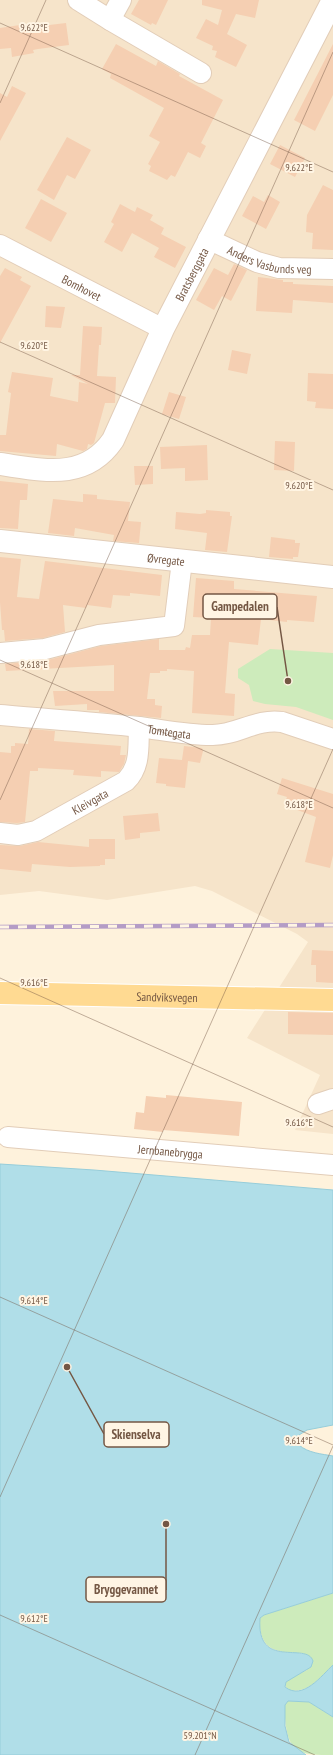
<svg xmlns="http://www.w3.org/2000/svg" width="333" height="1755" viewBox="0 0 333 1755" font-family="'PT Sans Narrow',sans-serif">
  <style>
    .residential { fill: #f6e4ca }
    .green { fill: #cdebbb }
    .water { fill: #b0dee8; stroke: #96cdda }
    .building { fill: #f5cfb2 }
    .lines { fill: none; stroke-linecap: round; stroke-linejoin: round }
    .minor-casing { stroke: #e2cdb8; stroke-width: 22 }
    .tertiary-casing { stroke: #e2cdb8; stroke-width: 24 }
    .primary-casing { stroke: #fff; stroke-width: 24 }
    .minor { stroke: #fff; stroke-width: 20 }
    .tertiary { stroke: #fff; stroke-width: 22 }
    .primary { stroke: #ffda92; stroke-width: 22 }
    .rail-casing { stroke: #b49cc6; stroke-width: 4.5 }
    .rail { stroke: #fff5e4; stroke-width: 3; stroke-dasharray: 9; stroke-linecap: butt }
    .ticks { fill: none; stroke: #745744; stroke-width: 1; stroke-opacity: 0.45 }
    .labels { text-anchor: middle; dominant-baseline: central; stroke-width: 4; stroke-linejoin: round; paint-order: stroke }
    .street-label { font-size: 12px; fill: #745744; stroke: #fff5e4 }
    .ticks-label { font-size: 10px; text-anchor: middle; fill: #745744; stroke: #fff5e4; stroke-width: 4; stroke-linejoin: round; paint-order: stroke }
    .leader { fill: none; stroke: #745744; stroke-width: 1.5 }
    .callout-dot { fill: #745744; stroke: #fff5e4; stroke-width: 1.5 }
    .callout { fill: #fff5e4; stroke: #745744; stroke-width: 1.5 }
    .callout-label { font-size: 13px; text-anchor: middle; font-weight: bold; fill: #745744 }
  </style>
  <rect width="100%" height="100%" fill="#fef2dc"/>
  <path class="residential" d="M0,0h333v1134l-38,-4 25,-55 -73,-37 61,-96 -11,-8 -85,-43 -17,-5 -88,14 -68,-9 -39,4z"/>
  <path class="green" d="M270,649l63,4v67l-37,-13 -31,-3 -12,-3 -4,-16 -11,-7v-9z
    M333,1593v72c-13,12 -26,31 -46,24l-2,-5 3,-5 19,-9 -4,-17c-26,0 -45,-2 -43,-35l4,-3z
    M288,1701l21,1 24,15v38c-32,0 -45,0 -48,-37 -1,-6 -2,-13 3,-17z"/>
  <path class="water" d="M0,1164l94,6 239,20v235l-26,5 -8,5 3,8 -3,2c9,8 23,9 34,11v137l-69,22 -4,3c-4,53 47,23 53,43l-2,6 -25,15 -1,5c18,14 37,-12 48,-22v52l-24,-15 -21,-1 -3,4v21l4,16 17,13h-306z"/>
  <path class="building" d="M139,0h29l-12,25 -4,-2 -1,2 -20,-11z
    M202,0h57l-4,18 -19,-4 -9,20 20,11 -11,22 -21,-10 2,-6 -5,-1 1,-4 -17,-8 10,-19 12,6 4,-15 -20,-5z
    M66,23l3,22 -31,4 -5,1 1,3 -22,4 -1,-9 -11,1v-21l20,-3v3h4z
    M116,44l40,22 2,-5 22,13 -1,2 44,24 -22,43 5,3 -6,12 -12,-6 -13,25 -4,-2 -4,5 -18,-9 2,-5 -3,-2 12,-22 -11,-6 15,-28 -54,-30 1,-4 -9,-5z
    M333,44v51l-18,36 -21,-11z
    M12,86l14,7 -26,48v-48l7,4z
    M67,137l24,13 -16,29 -8,-4 -13,25 -17,-10z
    M280,145l25,13 -10,19 -25,-13z
    M323,185l10,5v60l-21,-1 1,-16 -7,-1 1,-17z
    M268,195l12,7 -14,27 -24,-13 11,-20 11,6z
    M41,199l26,14 -16,29 -26,-14z
    M120,204l15,8 2,-5 16,8 -3,5 14,8 -3,6 25,13 -11,21 -21,-11 5,-9 -27,-15 -10,19 -18,-10 10,-18 -3,-2z
    M234,264l13,6 -16,31 -9,-5 -8,14 -18,-10 18,-32 14,7z
    M5,268l17,9 -2,3 11,6 -31,57v-67z
    M258,277l25,3v2h10v2l40,2v17l-40,-3 -1,13 -36,-2z
    M46,306l19,1 -4,21 -16,-1z
    M83,326l19,1 -1,18h-2l-2,31 19,1 -1,26h-10l-11,40 -3,2 -3,-1 -1,5 -4,2 -26,-7 -1,12 -56,-5v-16h6l5,-42 -3,-1 4,-20 41,6 -3,18 28,6 1,-20 9,2 -17,-9h9z
    M232,350l19,4 -4,20 -19,-4z
    M308,373l25,1v35l-18,-1 1,-6 -9,-1z
    M169,392l17,5 -7,22 -17,-5z
    M275,441l20,1 -1,29 -20,-1z
    M207,445l1,35 -23,1v-13l-24,1 -1,-22z
    M134,466h19v18l-18,1z
    M0,481l28,3 -1,16h-7l-2,29 -18,-1z
    M83,494l14,1v4l33,3 -2,19 13,1 -2,21 -26,-2 1,-6 -39,-7 -1,8 -26,-3 5,-34 30,3z
    M206,510l24,2v4h2l-5,36 -22,-2 2,-17 -32,-4 1,-17 24,2 6,-1z
    M271,537l24,3v3h5l-2,14h-5v2l-24,-2z
    M0,557l21,2 -4,38 22,2 6,-38 117,14 -2,21 -30,-3v3l-17,-1 -2,13 -24,-3 -1,3 -23,-3 2,27 -22,6 -38,3 -1,-11h-2l-2,-28z
    M196,578l38,3v8l83,7 -3,26 -27,-2v2l-26,-3 -3,26 -29,-3 -4,51 10,1 -1,22 -42,-3 2,-42 -27,-2v2h-7v2h-10l-3,26h8v6l7,1 -1,12 -62,-6v-2h-12v-6l-32,2 -2,-15h61v-26l-108,6 -1,-7 43,-4 53,-14 58,-7v11h26l1,-3 4,1 2,-13h18l1,-17 -18,-1z
    M29,729l26,2 -1,10 67,5 -1,9h6l-2,9 -5,8 -18,-1v6l-28,-2 1,-5 -36,-2v3h-8l-5,51 -8,1 -17,-1v-70l11,1v-7h4v-3l13,1z
    M184,746l18,2 1,3 -3,12 -12,-2 -3,27 -19,-2v-2l-10,-1 3,-25 23,2z
    M282,778l51,16v61l-3,13 -25,-6 11,-45 -32,-12 3,-8 -10,-3z
    M158,813l2,18 -20,2v5l-15,2 -2,-24z
    M89,839h26v20h-10v6h-5v1l-30,1 -38,-3 -1,8 -31,-3v-24l20,1 18,-4 51,5z
    M312,950l21,1v32l-17,-1v-17h-5z
    M288,1012l45,1v22l-45,-1z
    M166,1095l76,7 -3,34 -76,-6v2l-29,-3 2,-17 8,1 2,-17 20,2z"/>
  <g class="lines">
    <defs>
      <g id="minor">
        <path d="M78,0l32,20 91,53"/>
        <path d="M110,20l11,-20"/>
        <path id="s1" d="M208,239l49,23 22,6 54,1"/>
        <path id="s2" d="M0,245l163,84"/>
        <path d="M0,653l45,-4 54,-14 75,-9 8,-65"/>
        <path id="s3" d="M0,715c46,4 93,7 139,12 24,3 48,8 72,8 25,1 45,-17 71,-13l51,17"/>
        <path id="s4" d="M0,833l18,2 18,-4 90,-50c15,-15 12,-34 13,-54"/>
        <path d="M318,1104l15,-5"/>
        <path id="s5" d="M8,1137l325,28"/>
      </g>
      <g id="tertiary">
        <path id="s6" d="M0,464c43,6 85,17 113,-24l50,-111 170,-329"/>
        <path id="s7" d="M0,541l333,36"/>
      </g>
      <g id="primary">
        <path id="s8" d="M0,993l333,7"/>
      </g>
    </defs>
    <use href="#minor" class="minor-casing"/>
    <use href="#tertiary" class="tertiary-casing"/>
    <use href="#primary" class="primary-casing"/>
    <use href="#minor" class="minor"/>
    <use href="#tertiary" class="tertiary"/>
    <use href="#primary" class="primary"/>
    <defs>
      <path id="rail" d="M0,927l333,-2"/>
    </defs>
    <use href="#rail" class="rail-casing"/>
    <use href="#rail" class="rail"/>
  </g>
  <path class="ticks" d="M0,23l333,149M0,103l46,-103M0,342l333,148M0,660l333,148M0,800l333,-748M0,978l333,149M0,1297l333,148M0,1497l333,-748M0,1615l315,140M195,1755l138,-309"/>
  <g class="labels">
    <g class="street-label">
      <text stroke="none"><textPath href="#s1" startOffset="66">Anders Vasbunds veg</textPath></text>
      <text stroke="none"><textPath href="#s6" startOffset="307">Bratsberggata</textPath></text>
      <text stroke="none"><textPath href="#s2" startOffset="92">Bomhovet</textPath></text>
      <text stroke="none"><textPath href="#s7" startOffset="167">Øvregate</textPath></text>
      <text stroke="none"><textPath href="#s3" startOffset="170">Tomtegata</textPath></text>
      <text stroke="none"><textPath href="#s4" startOffset="98">Kleivgata</textPath></text>
      <text stroke="none"><textPath href="#s8" startOffset="167">Sandviksvegen</textPath></text>
      <text stroke="none"><textPath href="#s5" startOffset="163">Jernbanebrygga</textPath></text>
    </g>
  </g>
  <g class="ticks-label">
    <text x="34" y="31">9.622°E</text>
    <text x="299" y="171">9.622°E</text>
    <text x="34" y="349">9.620°E</text>
    <text x="299" y="489">9.620°E</text>
    <text x="34" y="668">9.618°E</text>
    <text x="299" y="808">9.618°E</text>
    <text x="34" y="986">9.616°E</text>
    <text x="299" y="1126">9.616°E</text>
    <text x="34" y="1304">9.614°E</text>
    <text x="299" y="1444">9.614°E</text>
    <text x="34" y="1622">9.612°E</text>
    <text x="200" y="1739">59.201°N</text>
  </g>
  <path class="leader" d="M288 681L277 607M67 1367L104 1434M166 1524L166 1590"/>
  <g class="callout-dot">
    <circle cx="288" cy="681" r="4"/>
    <circle cx="67" cy="1367" r="4"/>
    <circle cx="166" cy="1524" r="4"/>
  </g>
  <g class="callout">
    <rect x="203" y="594" width="74" height="25" rx="4"/>
    <rect x="104" y="1422" width="65" height="25" rx="4"/>
    <rect x="86" y="1577" width="80" height="25" rx="4"/>
  </g>
  <g class="callout-label">
    <text x="240" y="611">Gampedalen</text>
    <text x="136" y="1439">Skienselva</text>
    <text x="126" y="1594">Bryggevannet</text>
  </g>
</svg>
